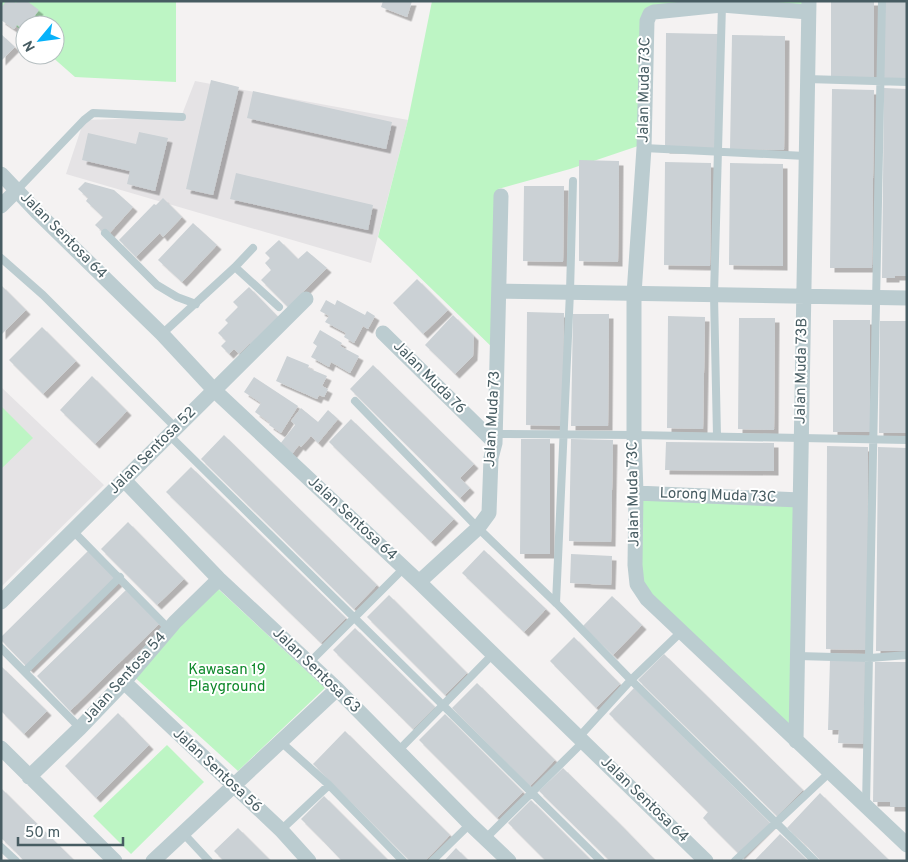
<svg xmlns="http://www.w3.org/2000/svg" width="908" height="862" viewBox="0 0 908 862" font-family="Overpass,sans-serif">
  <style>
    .education { fill: #e5e3e5 }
    .green { fill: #bdf5c4 }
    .building { fill: #cbd1d5; filter: url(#shadow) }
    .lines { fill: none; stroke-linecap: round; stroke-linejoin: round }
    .lane { stroke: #bbccd0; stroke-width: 8 }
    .street { stroke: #bbccd0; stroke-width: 15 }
    .labels { text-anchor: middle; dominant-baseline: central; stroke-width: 4; stroke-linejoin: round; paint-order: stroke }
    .street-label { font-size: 15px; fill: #475c62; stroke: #fff }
    .park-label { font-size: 15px; fill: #0d882a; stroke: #fff }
  </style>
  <defs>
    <filter id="shadow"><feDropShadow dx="4.5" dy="4.5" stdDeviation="0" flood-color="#0004"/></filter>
  </defs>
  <rect width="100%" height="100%" fill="#f4f2f2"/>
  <path class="education" d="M195,81l213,39 -37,143 -305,-89 18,-54 97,-3z
    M1,387l103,98 -103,102z"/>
  <path class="green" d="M1,1h175v81l-101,-5 -25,-22h5v-30h-30v9l-24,-21z
    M432,1h372v3l-149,5 -17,137 -68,23 -72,20 -2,162 -118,-114 30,-117z
    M1,406l32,32 -32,31z
    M636,493l164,7 -4,241 -159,-157z
    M215,586l110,102 -87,83 -108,-98z
    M167,745l37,37 -73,72 -38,-38z"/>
  <path class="building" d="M6,1h7l3,2 1,-2h10l12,9 -11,15h-3v6l-8,-6 -3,4 -13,-9v-12z
    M383,1h29l-5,16 -26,-10z
    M831,1h43v77h-43z
    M884,1h23v77h-24z
    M666,33l52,1 -2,115h-51z
    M1,34l14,13 -14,14z
    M732,35l53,1 -1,114 -54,-1z
    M211,80l28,7 -26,108 -27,-6z
    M884,88l23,1v187h-12v2h-13z
    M832,89l42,1 -2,178h-42z
    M253,91l139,31 -6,27 -139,-31z
    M139,132l29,6 -13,53 -28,-7 3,-13 -48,-11 6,-27 48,11z
    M579,160l40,1 -1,101 -39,-1z
    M665,162l46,1 -1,103 -46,-1z
    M730,163l53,1v102l-54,-1z
    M236,173l137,32 -5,25 -138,-31z
    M85,182l29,8 19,17 -26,29 -12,-11 8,-8 -17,-16 2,-3 -10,-9z
    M524,186h40l-1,76 -40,-1z
    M163,198l19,19 -19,20 -3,-4 -24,24 -17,-17 35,-36 2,1z
    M193,223l24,22 -35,37 -24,-22z
    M279,240l19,19 9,-8 20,17 -39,39 -27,-27 10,-10 -6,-7 5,-5 -5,-5z
    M417,279l31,31 -25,24 -30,-31z
    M1,285l25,25 -25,25z
    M249,287l33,34 -28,27 -4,-5 -11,11 -5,-5 -5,5 -8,-8 5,-5 -8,-8 10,-10 -3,-3 13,-13 -5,-5z
    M326,300l9,5 2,-5 28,15 2,-4 8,5 -7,13 -5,-3 -9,17 -10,-6 2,-4 -21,-11 4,-6 -9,-5z
    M527,312l37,1 -2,113 -36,-1z
    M573,314h36l-1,112h-37z
    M453,315l21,21 -1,20 -18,18 -30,-29z
    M668,316l37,1 -2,112 -36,-1z
    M739,318h36l-1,112 -36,-1z
    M833,320h37v112h-37z
    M880,321h27v112h-28z
    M42,327l34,34 -33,33 -34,-34z
    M320,330l22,13 -2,3 19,10 -9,17 -19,-11 -2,5 -18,-10 6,-11 -4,-3z
    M287,356l22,9 -1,3 19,8 -5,10 6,3 -4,8 -5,-2 -2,4 -41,-18z
    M373,365l101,99 -14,14 10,10 -10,10 -110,-109z
    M92,376l35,35 -32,33 -35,-34z
    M254,377l44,29 -17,27 -12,-8 1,-2 -15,-11 6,-9 -17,-11z
    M301,408l17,14 10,-12 10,9 -20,24 -7,-7 -10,11 -2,-2 -7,9 -12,-10 15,-19 -4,-4z
    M351,419l103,100 -23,23 -102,-100z
    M224,435l153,150 -23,24 -153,-150z
    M521,439h29v115h-30z
    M571,439l42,1 -2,102 -42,-1z
    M666,442l108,1v28l-109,-1z
    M827,446l41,1 -1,203 -41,-1z
    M878,447l29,1v203h-31z
    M191,467l155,151 -25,25 -155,-151z
    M128,522l56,57 -27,26 -56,-56z
    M484,550l62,59 -22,23 -62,-59z
    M88,551l30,31 -89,87 -28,-29v-3z
    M571,554l41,2 -1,29 -41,-2z
    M126,590l33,34 -89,87 -33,-35z
    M389,595l78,78 -22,22 -78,-78z
    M612,596l30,29 -29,30 -30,-29z
    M355,628l80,79 -22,22 -80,-79z
    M574,637l46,47 -24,24 -46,-47z
    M664,654l139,136 -26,26 -139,-136z
    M830,659l35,1 -2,84 -25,-1 1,-13h-11z
    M875,662h32v145h-17v-5h-17z
    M1,666l46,45 -23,23 -23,-23z
    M477,683l78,77 -25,26 -78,-78z
    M634,688l137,136 -31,31 -37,-37 5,-6 -99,-98z
    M118,713l31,32 -53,53 -31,-32z
    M445,714l78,78 -26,26 -78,-78z
    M345,731l105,104 -25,26h-15l-97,-97z
    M563,768l57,56 36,37h-46l-13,-13 -58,-57z
    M1,788l20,20 54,53h-51l-9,-10 -14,-13z
    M820,793l9,9 61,59h-69l-15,-16 -19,-17z
    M324,796l65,65h-47l-21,-22 -20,-20z
    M531,800l61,61h-46l-38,-38z
    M238,828l33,33h-47l-10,-10z
    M780,834l19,18 9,9h-54z
    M456,848l13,13h-25z"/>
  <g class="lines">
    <path class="lane" d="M807,79l100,3
      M644,148l161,8
      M17,190l67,-70 9,-7 89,4
      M105,233l52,52 20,12 19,7
      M1,258l42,37 133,133
      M235,267l44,40
      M162,334l73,-67 18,-19
      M355,401l123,127 78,75 75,77 184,181
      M495,434l139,1 273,5
      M169,435l432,426
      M717,436l-3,-141 8,-290
      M73,531l96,98
      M556,603l14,-311 3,-111
      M1,648l79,80
      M798,656l72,2 37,-3
      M309,663l95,-95
      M25,671l95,-94
      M579,737l52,-57 50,-48
      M281,742l48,43 74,76
      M398,751l95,-97
      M866,806l16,-805
      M281,830l48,-45
      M183,833l26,28
      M486,838l98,-97
      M1,847l15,14
      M432,861l38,-37
      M735,861l94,-88"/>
    <path class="street" d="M808,12l-86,-7 -68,7 -4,2 -3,7 -3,127 -10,146v141l2,58 -1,72 2,19 10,15 260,246
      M1,174l37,39 124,121 52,56 205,192 287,279
      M1,206l16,-16
      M500,291l407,7
      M383,333l112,110
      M124,480l95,99 118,110 133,135 39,37
      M636,493l164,7
      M419,582l59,-54 11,-15 2,-55 4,-15 6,-247
      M1,602l305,-303
      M124,682l157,148 28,31
      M796,741l13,-740
      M1,748l114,113
      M29,777l51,-49 44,-46 51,-60 44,-43
      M153,861l184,-172"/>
  </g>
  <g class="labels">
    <g class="street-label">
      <text transform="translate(645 90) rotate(-89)">Jalan Muda 73C</text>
      <text transform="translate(63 236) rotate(45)">Jalan Sentosa 64</text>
      <text transform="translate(802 371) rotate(-89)">Jalan Muda 73B</text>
      <text transform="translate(429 378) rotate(45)">Jalan Muda 76</text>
      <text transform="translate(493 419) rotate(-87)">Jalan Muda 73</text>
      <text transform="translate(153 451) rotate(-45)">Jalan Sentosa 52</text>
      <text transform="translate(634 494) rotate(-91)">Jalan Muda 73C</text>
      <text transform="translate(718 496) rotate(2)">Lorong Muda 73C</text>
      <text transform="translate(352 519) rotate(43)">Jalan Sentosa 64</text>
      <text transform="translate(316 671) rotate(44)">Jalan Sentosa 63</text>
      <text transform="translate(125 678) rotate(-48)">Jalan Sentosa 54</text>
      <text transform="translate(217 771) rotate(43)">Jalan Sentosa 56</text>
      <text transform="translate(644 800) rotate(44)">Jalan Sentosa 64</text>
    </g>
    <g class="park-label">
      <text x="227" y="670">Kawasan 19<tspan x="227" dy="17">Playground</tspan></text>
    </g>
  </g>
  <rect width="908" height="862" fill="none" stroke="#475c62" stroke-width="5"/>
  <g transform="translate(40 40) rotate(241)"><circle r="24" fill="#ffffff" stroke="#b5bec0"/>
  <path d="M0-4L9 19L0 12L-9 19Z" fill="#06b2fa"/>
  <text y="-8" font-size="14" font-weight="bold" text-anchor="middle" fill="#475c62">N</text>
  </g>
  <path d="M18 837v8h105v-8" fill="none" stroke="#475c62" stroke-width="2.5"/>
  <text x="25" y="837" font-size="15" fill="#475c62" stroke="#ffffff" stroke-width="4" paint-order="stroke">50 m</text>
</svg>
